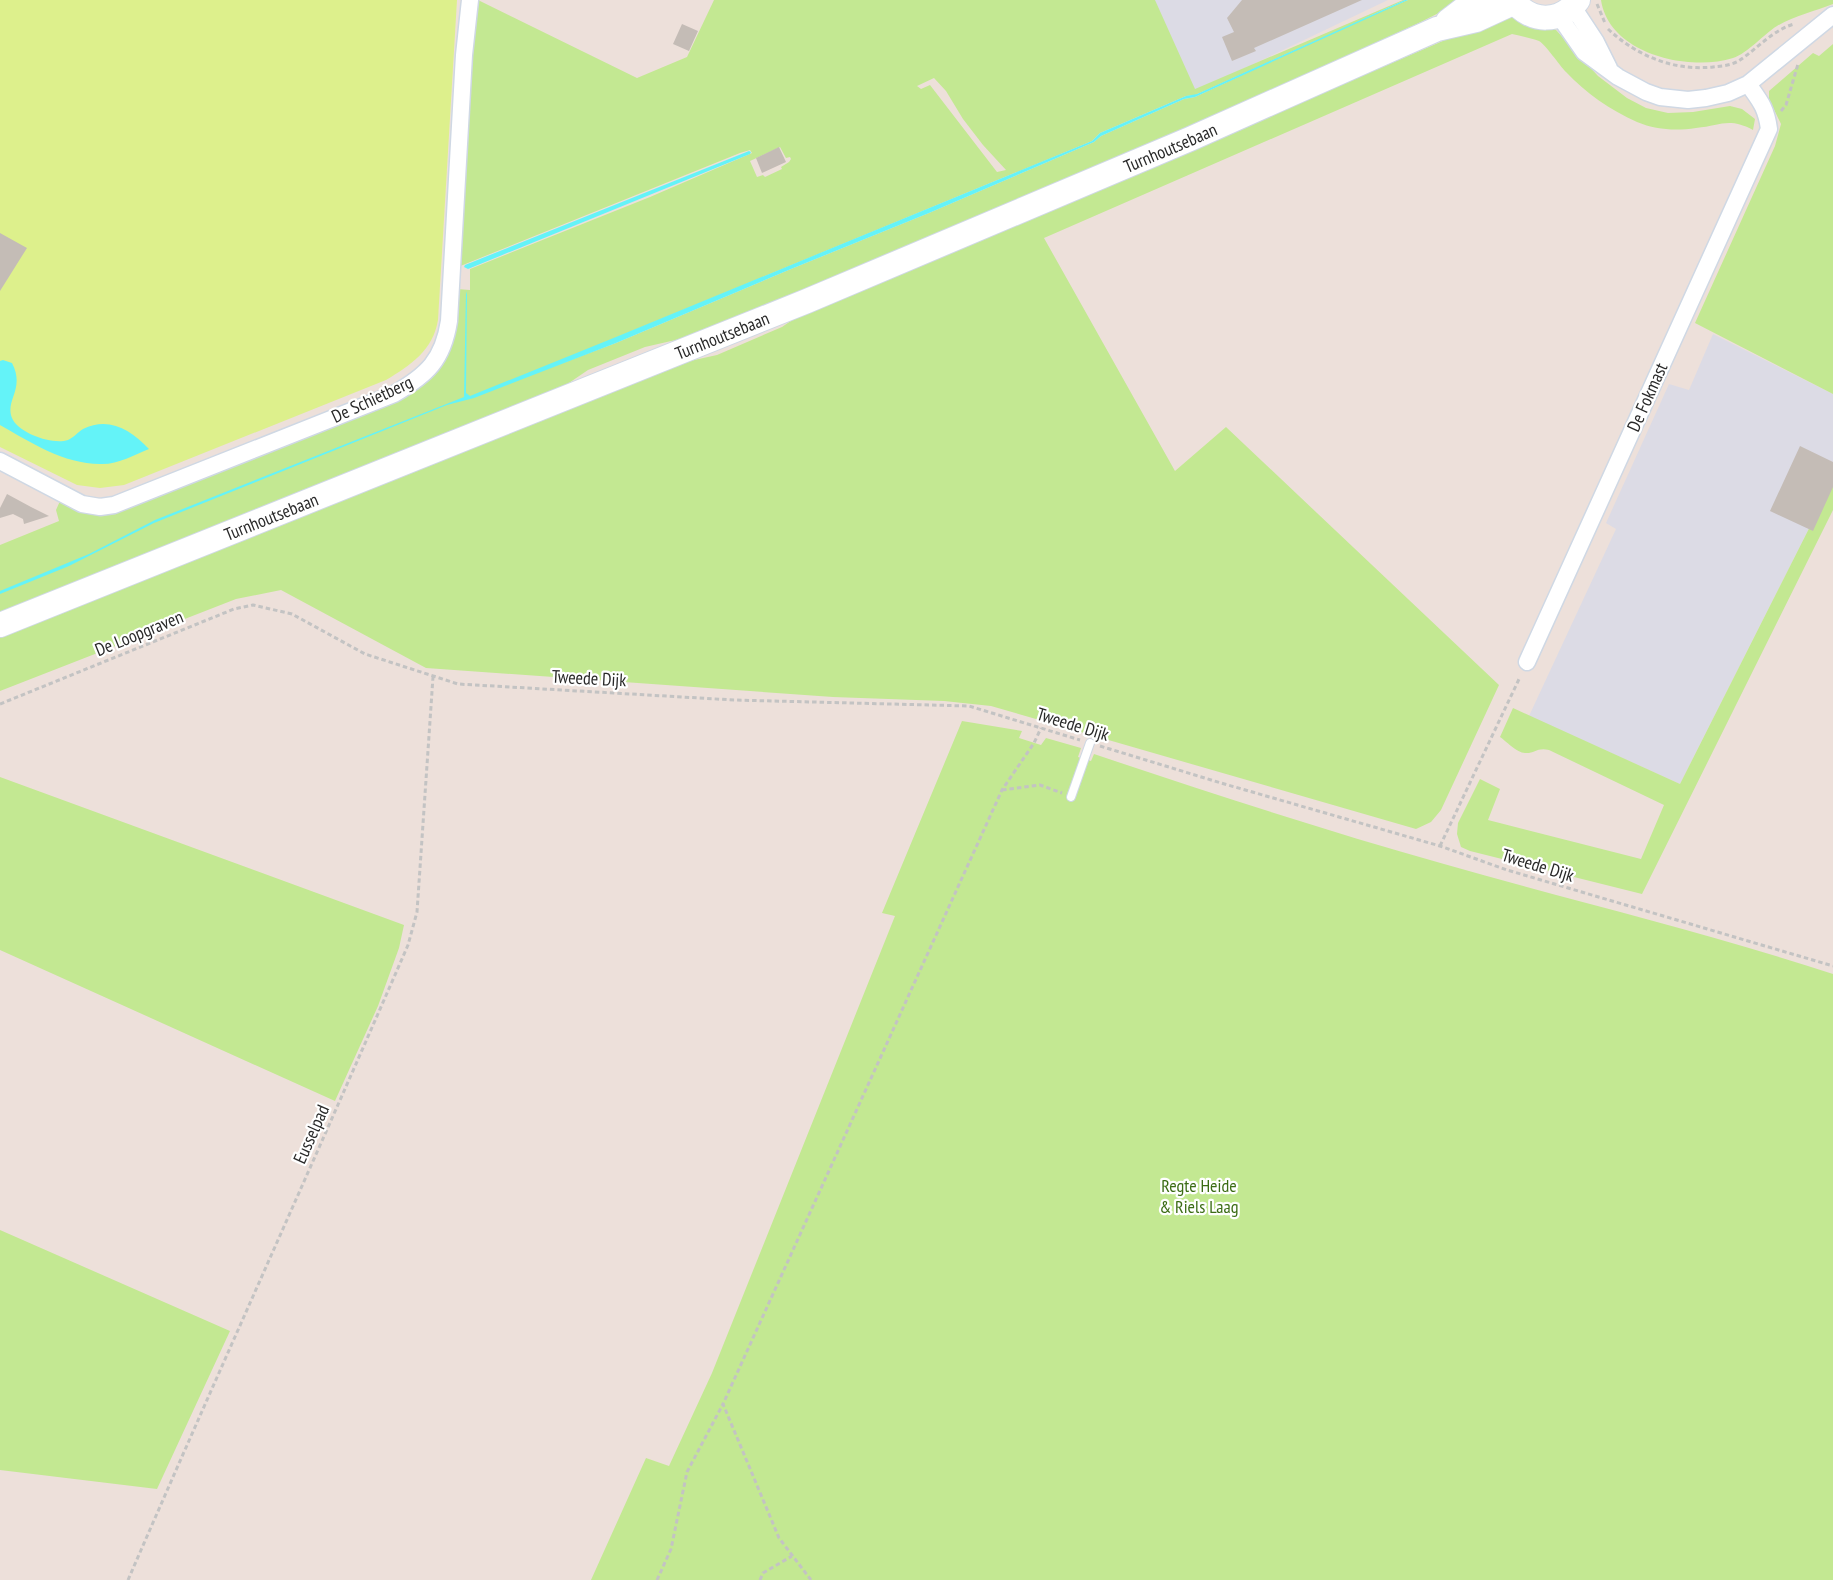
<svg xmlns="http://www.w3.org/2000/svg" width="1833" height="1580" viewBox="0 0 1833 1580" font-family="'PT Sans Narrow',sans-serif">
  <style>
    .industrial { fill: #dcdbe5 }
    .green { fill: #c3e892; fill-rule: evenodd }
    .pitch { fill: #ddf08c }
    .water { fill: #64f3f8 }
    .building { fill: #c4bcb6 }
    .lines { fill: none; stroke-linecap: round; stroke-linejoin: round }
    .service-casing { stroke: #cfd8e4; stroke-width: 10 }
    .minor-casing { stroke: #cfd8e4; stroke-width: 19 }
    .secondary-casing { stroke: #cfd8e4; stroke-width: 26 }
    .path { stroke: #c3c3c3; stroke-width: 3; stroke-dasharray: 4.5 3; stroke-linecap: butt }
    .service { stroke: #fff; stroke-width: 8 }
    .minor { stroke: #fff; stroke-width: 16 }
    .secondary { stroke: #fff; stroke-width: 24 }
    .labels { text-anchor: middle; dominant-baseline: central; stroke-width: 4.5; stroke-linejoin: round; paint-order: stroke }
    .street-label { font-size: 18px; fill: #292929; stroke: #fff }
    .park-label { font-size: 18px; fill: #3b6c14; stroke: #fff }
  </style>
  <rect width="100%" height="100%" fill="#ede0da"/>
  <path class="industrial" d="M1149,0h239l-195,93z
    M1713,334l120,60v87l-153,303 -151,-68 87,-187 -10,-6 63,-139 20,6z"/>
  <path class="green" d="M478,0l159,78 50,-21 27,-57h441l40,89 208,-89h2l-44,20 47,-20h56l-43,22 -214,98 -514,216 -48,11 -57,23 -28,19 -560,227v-71l59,-24 -3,-11 4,-9 33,12 336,-136 28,-88 13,1v-21l180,-72 102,-44 -2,-3 -10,3 -282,114 13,-238zM1322,38l-127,59 -11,2 -83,37 -7,6 -165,71 -138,56 -175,74 -144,54 620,-256 8,-8 86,-37 9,-1zM934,78l12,13 17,28 20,26 23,25 -9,2 -67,-87 -9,4 -4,-3zM780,147l6,11 4,-1 1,2 -2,3 -8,5 1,2 -17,8 -2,-2 -6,2 -7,-16z
    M1601,0h232v4c-18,7 -39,12 -56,22 -13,8 -29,27 -44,32 -44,14 -124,-4 -132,-58z
    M1503,15h8l45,15 42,46 29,22 19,10 22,5 25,-1 37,-6 12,3 13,10 -2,11c-25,-13 -32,-4 -57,-2 -20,3 -40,2 -59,-6 -27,-12 -51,-29 -71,-50 -6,-6 -21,-28 -27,-31 -8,-3 -18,-5 -27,-7l-468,204 131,233 51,-44 273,258 -58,125 -10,12 -15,7 -425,-123 -47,-5 -111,-4 -407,-29 -145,-78 -45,9 -236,92v-55l667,-270 50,-11 65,-28 25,-17 341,-142z
    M1833,44v350l-138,-71 80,-177 6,-22 -12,-25v-8l44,-38 6,3z
    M1833,481v29l-191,384 -172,-43 -9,-4 -4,-13 1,-11 22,-44 20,10 -12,31 153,39 23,-54 -115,-55c-12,-3 -15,4 -24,3 -8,0 -19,-12 -25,-16l13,-29 167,76z
    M962,721l60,10 -3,7 22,7 5,-7 35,10 -3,9 13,4 3,-7c116,39 233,77 350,110 130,37 261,68 389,110v606h-1242l55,-122 23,8 43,-93 183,-457 -13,-3z
    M0,777l404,148 -5,23 -21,58 -43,95 -335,-151z
    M0,1230l230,101 -73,158 -157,-19z"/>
  <path class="pitch" d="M0,0h457l-19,320c-5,30 -27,45 -52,60l-262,105 -24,3 -23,-3 -77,-38z"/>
  <path class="water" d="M1405,0h3l-213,97 -11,2 -83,37 -7,6 -165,71 -138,56 -175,74 -142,55 -27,7 -293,118 -85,43 -69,28v-3l89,-37 66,-34 309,-123 2,-106 1,4 -1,98 4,3 146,-59 476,-196 8,-8 86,-37 11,-2z
    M749,151l2,1 -1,2 -282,115 -4,-2 1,-2z
    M3,360l9,3c14,27 -9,38 1,57 8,14 40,25 55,20 5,-2 10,-8 15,-11 26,-13 48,1 66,20 -15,6 -32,16 -49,15 -36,0 -70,-22 -100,-39v-64z"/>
  <path class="building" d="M1242,0h120l-108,48 2,3 -24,10 -10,-24 12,-5 -7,-14z
    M682,24l16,7 -9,20 -16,-7z
    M779,147l7,15 -24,11 -6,-15z
    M0,233l27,15 -27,43z
    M1800,446l33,16v25l-20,44 -43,-20z
    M7,494l24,13 18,9 -25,8 -1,-5 -10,-5 -13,4v-10z"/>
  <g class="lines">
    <defs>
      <path id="service" d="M1071,797l19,-54"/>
      <path id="minor" d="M1573,7l23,35 13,26
        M1559,16l25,36 34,25 28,15 14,5 28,3 18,-2 22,-5 20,-9 85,-69
        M0,461l82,43 18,3 14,-2 280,-111c33,-19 49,-34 55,-73l15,-266 6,-55
        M1527,662l242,-533c-3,-22 -9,-28 -21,-45"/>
      <g id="secondary">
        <path d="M1513,0c18,24 48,23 65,0"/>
        <path d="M1448,21l21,-16 11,-5"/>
        <path id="s1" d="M0,625l807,-324 383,-162 247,-110 39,-9 39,-18"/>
      </g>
    </defs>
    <use href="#service" class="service-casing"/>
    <use href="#minor" class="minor-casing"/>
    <use href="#secondary" class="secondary-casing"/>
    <path class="path" d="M1597,4l8,19
      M1608,29c29,27 65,42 105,38 9,-1 20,-2 27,-7 18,-12 33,-30 54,-36
      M1781,111l5,-6 12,-41
      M0,704l234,-95 19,-4 39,9 73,40 93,30 276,16 235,6 111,34
      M1100,746l121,37 219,63 67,24 326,96
      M1002,790l38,-5 22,8
      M1440,846l80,-169
      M128,1580c92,-212 188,-423 280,-635l9,-33 16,-235
      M657,1580l14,-31 16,-77 36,-68
      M760,1580l3,-7 29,-17
      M811,1580l-32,-42 -56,-134 279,-614 32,-47 7,-15"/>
    <use href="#service" class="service"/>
    <use href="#minor" class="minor"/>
    <use href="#secondary" class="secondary"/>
  </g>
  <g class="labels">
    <g class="street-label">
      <text stroke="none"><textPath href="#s1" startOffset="1264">Turnhoutsebaan</textPath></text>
      <text stroke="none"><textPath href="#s1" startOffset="778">Turnhoutsebaan</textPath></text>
      <text transform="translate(1647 397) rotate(-66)">De Fokmast</text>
      <text transform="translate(372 399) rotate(-25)">De Schietberg</text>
      <text stroke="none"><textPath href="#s1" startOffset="292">Turnhoutsebaan</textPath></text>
      <text transform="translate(139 633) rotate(-22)">De Loopgraven</text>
      <text transform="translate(589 678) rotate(3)">Tweede Dijk</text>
      <text transform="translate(1073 724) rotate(17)">Tweede Dijk</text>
      <text transform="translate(1538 865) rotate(17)">Tweede Dijk</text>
      <text transform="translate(311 1134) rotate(-66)">Eusselpad</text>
    </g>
    <g class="park-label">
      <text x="1199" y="1185">Regte Heide<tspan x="1199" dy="21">&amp; Riels Laag</tspan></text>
    </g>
  </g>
</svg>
